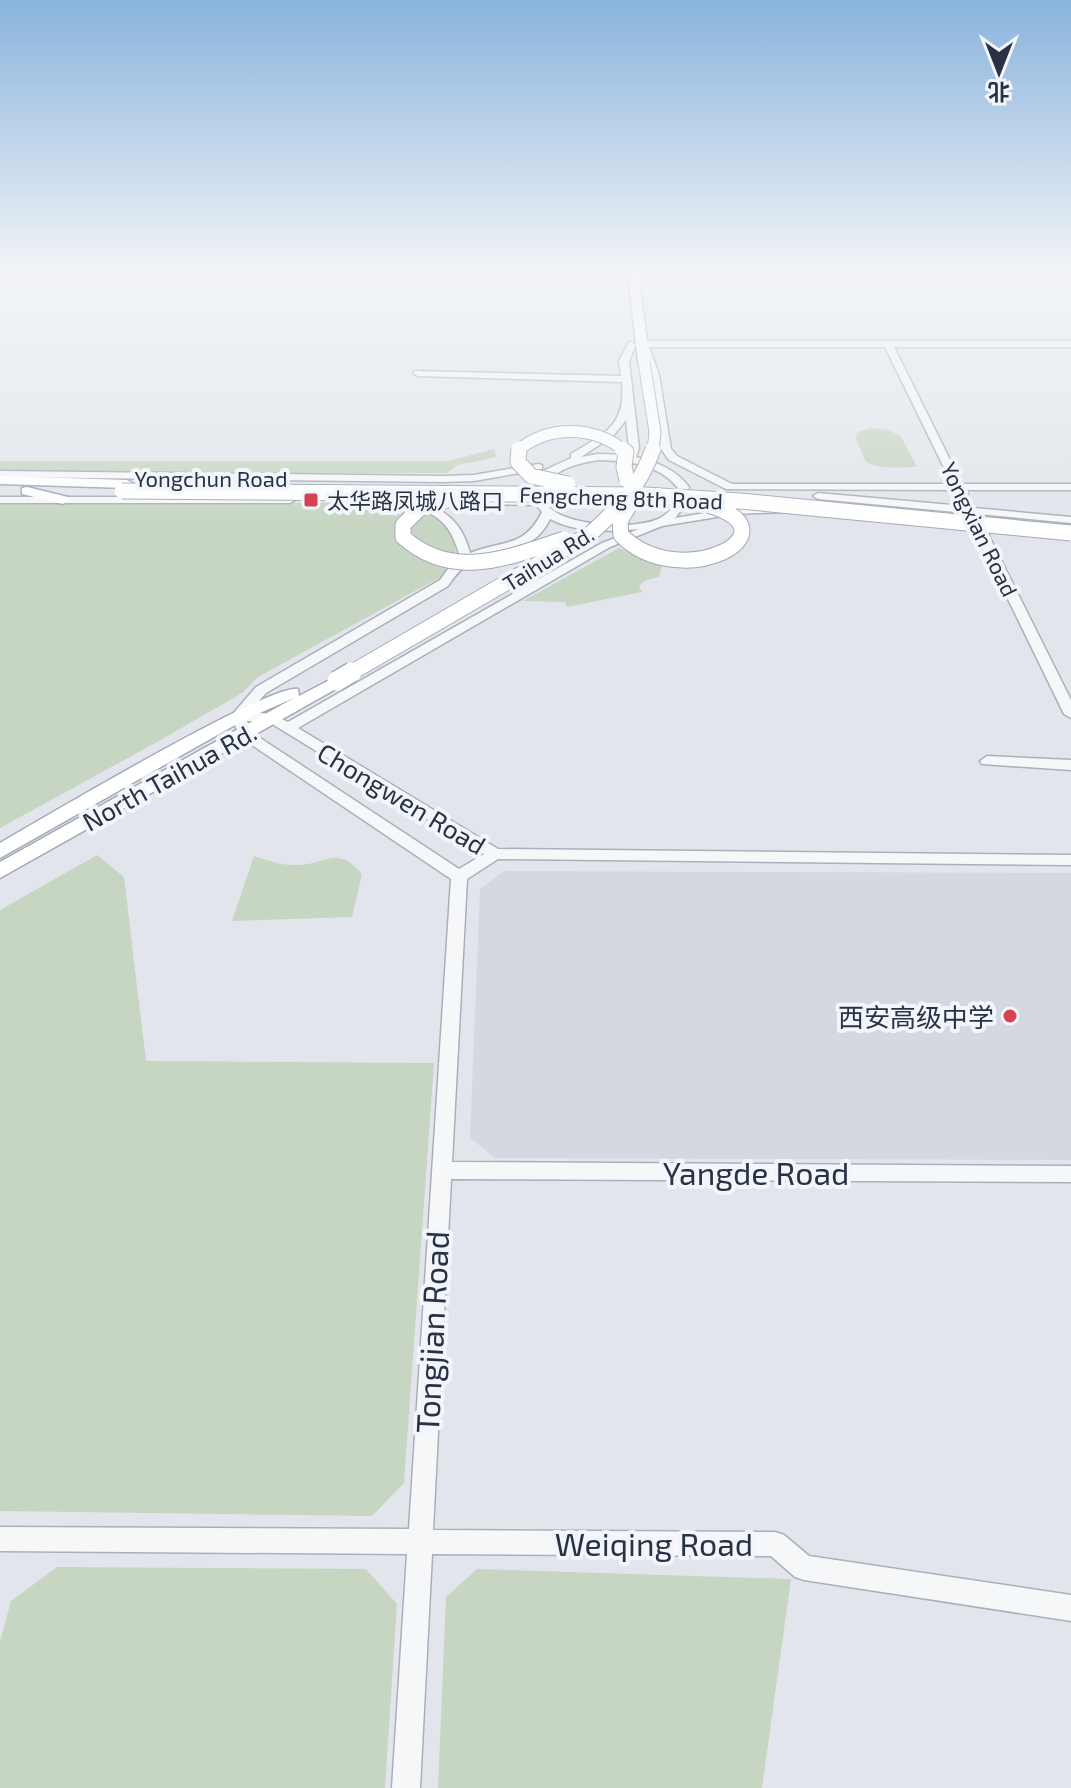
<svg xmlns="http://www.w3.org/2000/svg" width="1071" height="1788" viewBox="0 0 1071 1788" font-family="'Exo 2','Noto Sans SC',sans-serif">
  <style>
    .built { fill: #d4d8e1 }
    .green { fill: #c7d6c3 }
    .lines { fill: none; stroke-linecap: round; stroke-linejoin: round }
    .minor-casing { stroke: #aab0ba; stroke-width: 3 }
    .major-casing { stroke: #a1a9b8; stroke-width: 3 }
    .minor { fill: #f6f7f9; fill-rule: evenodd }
    .major { fill: #fff; fill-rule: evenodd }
    .major-bridge-far2-casing { stroke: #a1a9b8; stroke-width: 13; stroke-linecap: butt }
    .major-bridge-far1-casing { stroke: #a1a9b8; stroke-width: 17; stroke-linecap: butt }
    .major-bridge-casing { stroke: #a1a9b8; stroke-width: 22; stroke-linecap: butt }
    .major-bridge-far2 { stroke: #fff; stroke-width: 11 }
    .major-bridge-far1 { stroke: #fff; stroke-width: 15 }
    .major-bridge { stroke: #fff; stroke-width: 19 }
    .poi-dot { fill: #d74151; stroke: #f2f5f9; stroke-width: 3 }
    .labels { text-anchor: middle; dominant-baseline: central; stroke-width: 8; stroke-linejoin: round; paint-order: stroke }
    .far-street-label { font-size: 22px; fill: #293245; stroke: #f2f5f9 }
    .far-poi-label { font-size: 22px; fill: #293245; stroke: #f2f5f9; text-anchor: start }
    .street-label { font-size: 26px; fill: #293245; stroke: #f2f5f9 }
    .poi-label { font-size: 26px; fill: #293245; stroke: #f2f5f9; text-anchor: end }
    .near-street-label { font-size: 32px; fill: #293245; stroke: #f2f5f9 }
  </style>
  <rect width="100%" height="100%" fill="#e2e6ec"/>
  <path class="built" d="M504,871l567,2v287l-576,-2 -25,-20 10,-249z"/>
  <path class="green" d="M870,428l18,2 13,6 16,31c-16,0 -34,3 -51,-5l-11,-25 3,-5z
    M494,449l3,8 -39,8 -11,8h-447v-12h448z
    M0,502l414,1 -4,5c39,11 55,24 40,64l-192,105 -16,16 -83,48 -159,87z
    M619,548l44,15 -4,14 -13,3 -7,6 3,6 -75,15 -2,-5 -42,-1z
    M97,855l27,22 22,184 288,2 -30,420 -32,33 -372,-5v-601z
    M254,856c14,4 28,10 44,9 29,-1 40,-20 64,9l-10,43 -120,4z
    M57,1567l309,2 31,35 -12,184h-385v-147l11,-40z
    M477,1569l314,10 -29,209h-324l8,-191z"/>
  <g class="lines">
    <defs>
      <path id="minor" d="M606,275h31v1l-4,2z
        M1065,275h6v5h-3z
        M1071,341v6h-177l68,137h109v6h-105l8,18 97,9v6l-93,-9 93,186v18l-7,-4 -98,-201 -148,-14 -5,-3 5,-3 145,13 -8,-16 -229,-1 -57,-29 -8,-11 -12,-74 -9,-31 4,-3zM649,347h236l67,137h-220l-55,-28 -6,-7 -12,-74z
        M629,342l7,2 -7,17 10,87 -3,9c23,6 39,12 53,30l-2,16 -12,15 60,-10 44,-1 4,1v4l-48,2 -73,12 -52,21 -312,181 200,121 573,6v10l-573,-6 -31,20 -15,283 619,4v16l-620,-3 -18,351 342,2 9,3 25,21 262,39v26l-267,-41 -9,-3 -24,-21 -339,-2 -12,234h-28l15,-234 -407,-3v-24l409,2 42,-650 -211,-142 -9,-21 25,-29 184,-107 19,-26c-13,-49 -44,-45 -86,-54v-4c11,-1 22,1 32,3 35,6 56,19 65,54 32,-13 55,-5 72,-41l-6,-7 -98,-2 -5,-3 5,-3 95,2 -3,-9 15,-20 26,-12v-4c34,-21 55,-28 51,-72l-204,-6 -5,-3 2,-2 206,5 -2,-15zM626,420l3,28 -2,7 -29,-1 -17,3 32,-21zM598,460c30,1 60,3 80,28l-1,15c-5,6 -12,13 -19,16 -25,11 -91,7 -109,-12 -4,-4 -6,-11 -9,-17 18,-22 31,-25 58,-30zM550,519c26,14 60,13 89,10l-37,14 -314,179 -16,-8 -23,-2 17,-19 182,-107c8,-12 15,-20 27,-27 30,-17 57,-3 75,-40zM247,721l22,1 215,132 -25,15 -208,-137z
        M538,464l4,1v4l-68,12 -31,1 -443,-5v-6l443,5 31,-1z
        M0,497h290l5,3 -5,3h-290z
        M987,756l84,4v10l-89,-6 -2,-3z"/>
      <path id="major" d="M628,275h10l12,87 -6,3 -6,-3z
        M0,476l127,4 7,4 -7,4 -127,-4z
        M27,487l41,10 2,3 -7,4 -41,-10v-6z
        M337,676l8,5 -2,4 -343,193v-16l294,-164 -50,22 -244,138v-15c40,-23 270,-160 298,-154l1,7z"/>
    </defs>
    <use href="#minor" class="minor-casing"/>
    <use href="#major" class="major-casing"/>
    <use href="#minor" class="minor"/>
    <use href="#major" class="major"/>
    <defs>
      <path id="major-bridge-far2" d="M644,362l11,70 -2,19
        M517,451c31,-26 76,-26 108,0"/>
      <path id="major-bridge-far1" d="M519,449l-1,13 13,14 37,8
        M622,449l4,3 -2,15 3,13
        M122,491l523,4 95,6 331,32
        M450,499l-31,10 -16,16v12c49,44 105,21 161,2
        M632,501l-12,20 1,14c59,60 180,-3 87,-30
        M349,674l241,-140c28,-25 51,-49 63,-85"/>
      <path id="major-bridge" d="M337,681l15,-9"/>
    </defs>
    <use href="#major-bridge-far2" class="major-bridge-far2-casing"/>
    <use href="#major-bridge-far1" class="major-bridge-far1-casing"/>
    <use href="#major-bridge" class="major-bridge-casing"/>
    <use href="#major-bridge-far2" class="major-bridge-far2"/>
    <use href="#major-bridge-far1" class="major-bridge-far1"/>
    <use href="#major-bridge" class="major-bridge"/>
  </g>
  <linearGradient id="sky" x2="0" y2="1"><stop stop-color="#89b3dd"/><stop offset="0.52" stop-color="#f2f4f6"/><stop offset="1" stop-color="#f2f4f6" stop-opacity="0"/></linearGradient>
  <rect width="1071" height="526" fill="url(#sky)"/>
  <g class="poi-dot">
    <rect x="303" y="492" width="16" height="16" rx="4"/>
    <circle cx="1010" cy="1016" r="8"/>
  </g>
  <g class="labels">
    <g class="far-street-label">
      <text x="211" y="478">Yongchun Road</text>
      <text transform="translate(621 497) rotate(2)">Fengcheng 8th Road</text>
      <text transform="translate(980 529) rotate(64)">Yongxian Road</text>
      <text transform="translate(548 558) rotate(-32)">Taihua Rd.</text>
    </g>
    <g class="far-poi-label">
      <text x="327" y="500">太华路凤城八路口</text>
    </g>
    <g class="street-label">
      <text transform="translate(169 776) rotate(-29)">North Taihua Rd.</text>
      <text transform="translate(402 798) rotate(31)">Chongwen Road</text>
    </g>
    <g class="poi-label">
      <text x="994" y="1016">西安高级中学</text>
    </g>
    <g class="near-street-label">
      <text x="756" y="1172">Yangde Road</text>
      <text transform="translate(431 1332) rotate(-87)">Tongjian Road</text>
      <text x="654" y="1543">Weiqing Road</text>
    </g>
  </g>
  <g transform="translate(999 72) rotate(180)" stroke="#f2f5f9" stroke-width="6" paint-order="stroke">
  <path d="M0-6L14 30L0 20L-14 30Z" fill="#293245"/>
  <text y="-12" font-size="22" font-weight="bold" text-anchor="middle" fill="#293245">北</text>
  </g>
</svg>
